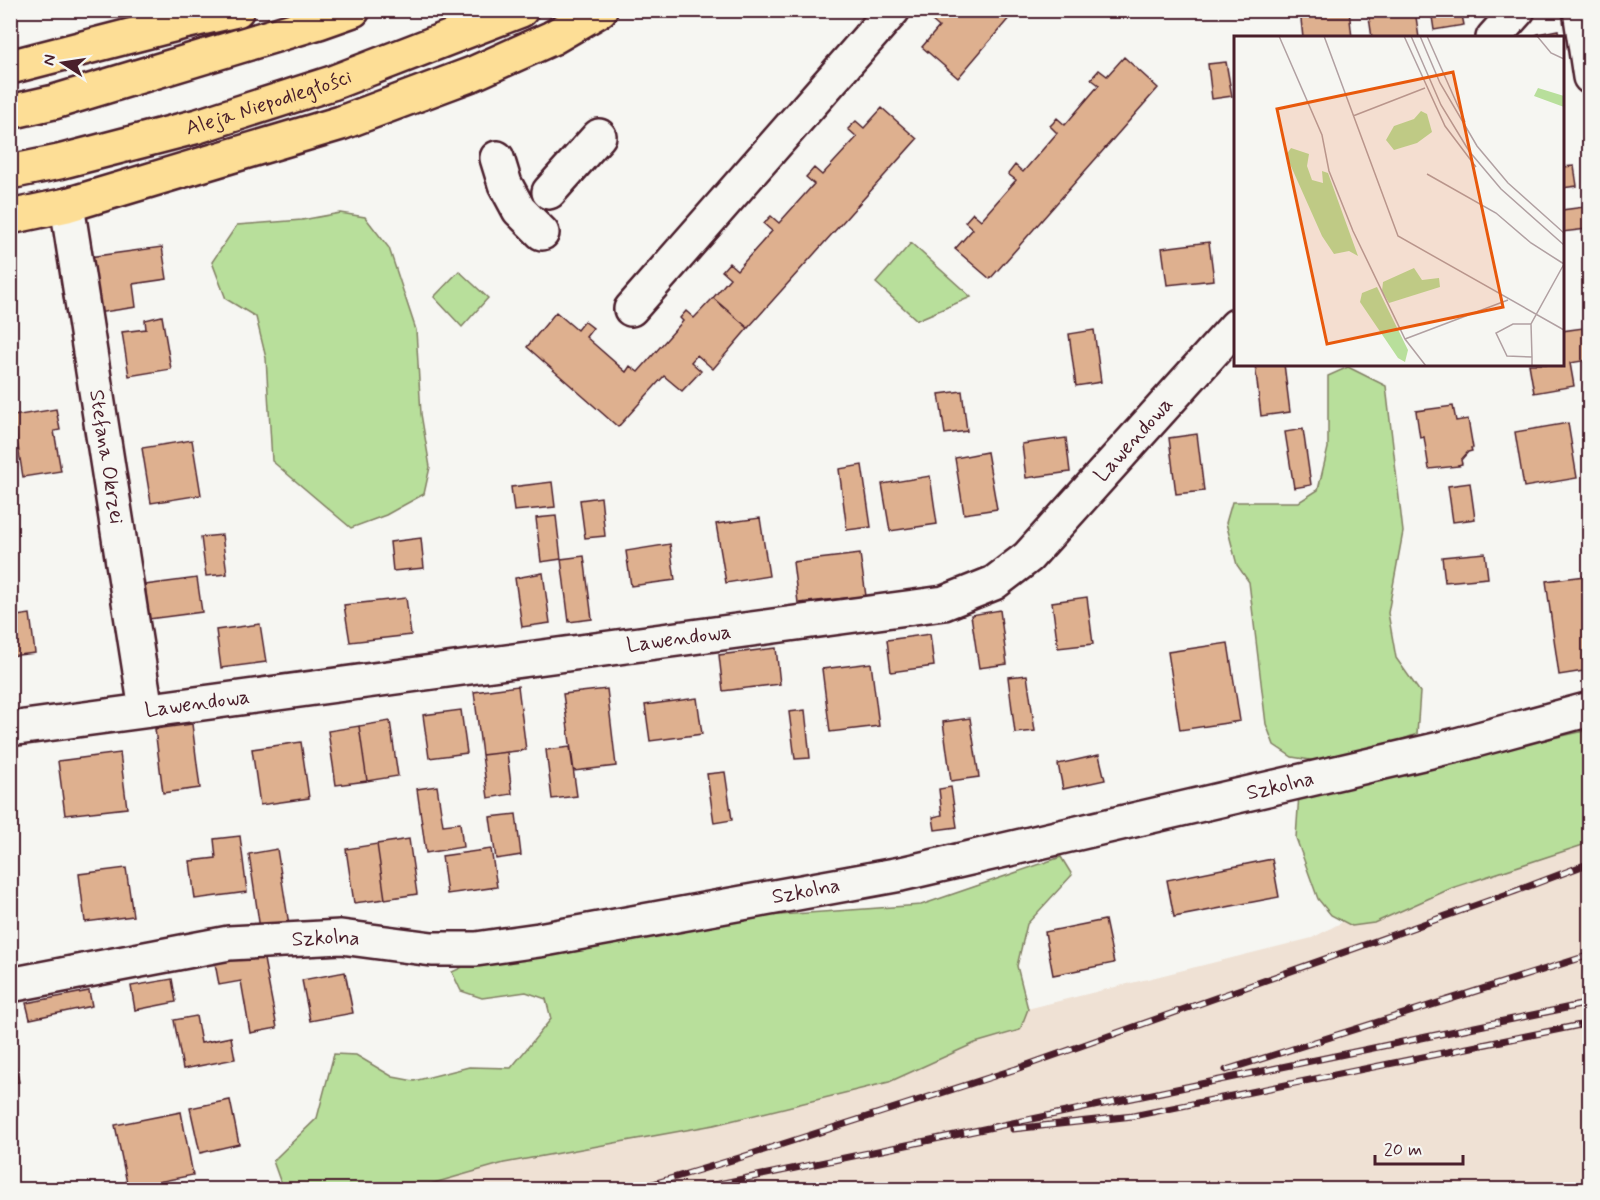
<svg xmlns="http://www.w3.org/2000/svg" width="1600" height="1200" viewBox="0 0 1600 1200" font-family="Mynerve,sans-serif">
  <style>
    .built { fill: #efe1d4 }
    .green { fill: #b8df9b; stroke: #817f63; stroke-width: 1.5 }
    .building { fill: #deb08f; stroke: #4a1f2b; stroke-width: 1.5 }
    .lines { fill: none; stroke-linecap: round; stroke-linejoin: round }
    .minor-casing { stroke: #4a1f2b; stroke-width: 38 }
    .major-casing { stroke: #4a1f2b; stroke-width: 38 }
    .minor { stroke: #f6f6f2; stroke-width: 33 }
    .major { stroke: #fdde96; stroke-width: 33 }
    .rail-casing { stroke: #4a1f2b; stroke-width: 7 }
    .rail { stroke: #f6f6f2; stroke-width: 4.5; stroke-dasharray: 14; stroke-linecap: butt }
    .labels { text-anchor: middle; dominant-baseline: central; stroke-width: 6; stroke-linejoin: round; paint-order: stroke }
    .street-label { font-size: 21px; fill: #4a1f2b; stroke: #f6f6f2 }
    .inset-road { fill: none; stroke: #b1a0a2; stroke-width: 1.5 }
    .view { fill: #e8590c; fill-opacity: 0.15; stroke: #e8590c; stroke-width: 3 }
    .inset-edge { fill: none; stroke: #4a1f2b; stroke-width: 3 }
  </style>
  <rect width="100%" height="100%" fill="#f6f6f2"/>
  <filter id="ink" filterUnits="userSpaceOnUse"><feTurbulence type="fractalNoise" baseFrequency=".0167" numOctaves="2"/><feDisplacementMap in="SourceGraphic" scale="12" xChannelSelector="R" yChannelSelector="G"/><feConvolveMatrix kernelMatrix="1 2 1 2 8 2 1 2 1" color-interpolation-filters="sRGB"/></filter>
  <g filter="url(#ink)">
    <path class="built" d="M1589,795v394l-1323,1 224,-47 822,-205 166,-87z"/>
    <path class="green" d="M340,213l25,4 24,31 27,82 5,84 9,53 -6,27 -38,21 -35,13 -79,-67 -6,-103 -10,-41 -30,-18 -14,-37 25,-37 65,-5z
      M911,243l60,54 -54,23 -41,-37z
      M459,271l29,27 -26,29 -28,-30z
      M1348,367l38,19 17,146 -15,81 8,45 24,34 -3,42 -82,30 -43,-7 -18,-12 -8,-21 -17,-142 -12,-17 -11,-42 6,-21h67l19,-12 10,-42v-72z
      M1589,730v113l-137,45 -78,35 -22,3 -21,-11 -13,-16 -22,-61 3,-44z
      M1061,857l11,18 -45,49 -10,42 11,43 -8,21 -45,13 -86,39 -175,43 -210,38 -84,24 -14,2h-123l-10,-28 44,-43 17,-64 22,1 37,22 21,4 55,-14 42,1 40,-49 -5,-20 -20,-7 -44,6 -21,-7 -9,-19 34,-16 252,-38 183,-13z"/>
    <path class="building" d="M954,10h62l-58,68 -36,-31 17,-20 -8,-7 7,-9 9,8z
      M1300,10h49l3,28h-49z
      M1368,10h47l4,28h-47z
      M1431,10h30l3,15 -30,5z
      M1558,30l1,8h-29l8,-4z
      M1124,57l34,31 -168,191 -35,-30 18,-20 -8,-7 8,-9 8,7 35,-40 -8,-6 7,-9 8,7 34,-39 -7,-7 3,-3 4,-5 8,7 34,-40 -8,-6 8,-9 8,6z
      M1226,62l6,34 -20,3 -4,-35z
      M882,108l35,31 -169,189 -35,-30 17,-20 -8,-7 7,-8 8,7 35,-39 -8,-7 3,-4 4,-4 8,7 35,-39 -8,-7 8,-9 8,7 35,-38 -9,-8 8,-8 8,7z
      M1574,166l3,20 -15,2v-21z
      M1584,207l3,22 -25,3v-22z
      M1209,242l5,38 -47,5 -5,-37z
      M162,247l5,32 -34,5 3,23 -39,6 -8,-56z
      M713,298l35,30 -35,41 -16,-14 -6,7 10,9 -19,20 -18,-15 -46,51 -91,-80 29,-35 21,18 7,-9 9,7 -7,9 40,35 4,-6 8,6 45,-51 -3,-3 6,-7 8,7z
      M162,316l9,53 -42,7 -7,-44 24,-3 -1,-9z
      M1583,328l5,32 -18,3 4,23 -40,7 -5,-29h33v-33z
      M1094,330l7,52 -25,4 -7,-52z
      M1255,364h29l6,48 -29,4z
      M962,391l5,40 -22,3 -6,-40z
      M1453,406l3,15 12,-2 5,29h-2l1,3 -4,1 -7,8 1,4 -4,1 1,1 -30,3 -5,-32 -4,1 -4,-27z
      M56,409l4,21 -6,1 7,40 -38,6 -10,-61z
      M1568,423l9,55 -53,9 -9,-55z
      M1303,429l8,56 -17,3 -9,-56z
      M1197,434l7,57 -28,3 -7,-56z
      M1066,438l4,34 -44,6 -4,-34z
      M192,440l9,55 -50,8 -9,-55z
      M987,452l10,57 -33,5 -9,-56z
      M862,465l9,62 -24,3 -8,-61z
      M930,476l7,48 -47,7 -8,-47z
      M552,482l3,25 -41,4 -3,-24z
      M1470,483l5,36 -22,3 -5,-36z
      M601,497l4,39 -20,2 -5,-38z
      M556,516l5,43 -20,3 -5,-44z
      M760,518l9,58 -43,7 -10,-59z
      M222,535l5,39 -21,2 -5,-39z
      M421,538l3,30 -31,3 -3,-29z
      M670,544l5,36 -44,6 -5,-35z
      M1485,553l3,25 -43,4 -3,-25z
      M860,554l6,42 -68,7 -5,-41z
      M584,556l8,63 -23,3 -8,-63z
      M543,573l7,50 -28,4 -7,-49z
      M1585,576l5,33v61l-31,5 -13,-94z
      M197,578l5,34 -53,7 -4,-34z
      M1087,597l6,47 -35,4 -6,-46z
      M406,598l5,37 -61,7 -6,-37z
      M1000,610l7,54 -28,4 -8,-53z
      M30,614l5,39 -25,3v-39z
      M260,624l6,38 -45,6 -5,-38z
      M930,634l4,32 -43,6 -4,-32z
      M1228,643l12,78 -60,9 -12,-78z
      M776,648l4,36 -57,7 -4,-36z
      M871,663l8,63 -49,6 -8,-63z
      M1027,675l8,56 -20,2 -7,-56z
      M518,686l8,64 -44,5 -8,-63z
      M607,689l9,77 -42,5 -11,-77z
      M697,698l5,36 -52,7 -5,-36z
      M461,710l6,43 -38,5 -6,-43z
      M805,710l5,48 -15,1 -6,-47z
      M970,718l9,59 -28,4 -8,-59z
      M390,721l8,55 -31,5 -8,-55z
      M192,724l8,64 -37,5 -8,-64z
      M359,726l8,55 -31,4 -8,-54z
      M301,742l8,56 -49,7 -8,-56z
      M570,747l7,49 -25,3 -6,-49z
      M507,752l5,42 -24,4 -6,-43z
      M120,753l7,55 -62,7 -7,-54z
      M1099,755l6,25 -42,9 -5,-25z
      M10,770h2l5,43 -7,1z
      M725,772l7,48 -18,3 -7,-49z
      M437,786l6,39 17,-2 3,24 -37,6 -9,-64z
      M951,787l6,40 -22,3 -2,-13 9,-2 -3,-26z
      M516,814l5,41 -25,4 -6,-42z
      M240,836l7,56 -52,7 -5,-38 26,-3 -2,-19z
      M409,839l8,55 -32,5 -8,-55z
      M377,844l8,55 -31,4 -8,-54z
      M277,849l12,76 -29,4 -11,-75z
      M491,849l6,38 -50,7 -5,-38z
      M1272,859l7,38 -105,20 -7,-37z
      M126,868l7,48 -48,6 -6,-48z
      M1105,920l9,43 -61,12 -8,-43z
      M263,954l14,74 -27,5 -9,-52 -22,4 -4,-22z
      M345,972l8,41 -43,8 -8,-41z
      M172,979l4,23 -41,8 -4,-24z
      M89,991l3,15 -62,13 -4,-16z
      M196,1016l5,27 30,-6 4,22 -52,10 -9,-49z
      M10,1040l9,42 -9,1z
      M230,1100l9,44 -39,9 -10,-45z
      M181,1112l12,63 -65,13 -13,-63z"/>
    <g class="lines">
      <defs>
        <g id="minor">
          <path d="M1580,10l10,67"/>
          <path d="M1493,38l25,-28"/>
          <path d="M497,158l8,26 14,26 23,23"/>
          <path d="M549,192l50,-56"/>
          <path id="s1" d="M67,205l79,505"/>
          <path d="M631,309l262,-299"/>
          <path id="s2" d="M10,729l934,-126 50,-20 34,-26 208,-231"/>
          <path id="s3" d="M10,985l219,-42 112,-6 91,12h44l63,-9 362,-66 556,-129 133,-36"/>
        </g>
        <g id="major">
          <path d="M10,67l170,-44 57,-13"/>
          <path d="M10,112l44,-10 265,-80 34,-12"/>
          <path id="s4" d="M10,172l49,-10 139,-36 134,-43 189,-73"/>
          <path d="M10,217l57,-12 274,-82 131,-49 80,-36 48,-28"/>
        </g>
      </defs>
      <use href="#minor" class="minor-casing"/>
      <use href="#major" class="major-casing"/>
      <use href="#minor" class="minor"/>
      <use href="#major" class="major"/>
      <defs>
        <path id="rail" d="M1226,1070l364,-115
          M1013,1129l120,-13 457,-93
          M633,1190l106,-32 277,-89 500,-178 74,-28
          M690,1190l900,-187"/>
      </defs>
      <use href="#rail" class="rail-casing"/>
      <use href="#rail" class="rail"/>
    </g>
  </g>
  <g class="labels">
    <g class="street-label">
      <text stroke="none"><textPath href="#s4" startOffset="268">Aleja Niepodległości</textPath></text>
      <text stroke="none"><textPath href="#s2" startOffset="1197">Lawendowa</textPath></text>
      <text stroke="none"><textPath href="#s1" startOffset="255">Stefana Okrzei</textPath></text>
      <text stroke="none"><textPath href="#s2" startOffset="675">Lawendowa</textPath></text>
      <text stroke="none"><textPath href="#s2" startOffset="189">Lawendowa</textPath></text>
      <text stroke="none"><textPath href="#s3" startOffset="1292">Szkolna</textPath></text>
      <text stroke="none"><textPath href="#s3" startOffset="806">Szkolna</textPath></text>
      <text stroke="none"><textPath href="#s3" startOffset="320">Szkolna</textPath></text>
    </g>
  </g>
  <g transform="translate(1234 36)">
    <rect width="330" height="330" fill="#f6f6f2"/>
    <path d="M304,52l26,8v11l-30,-11zM187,75l6,3 5,18 -15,11 -23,7 -8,-10 8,-14 20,-7zM57,112l18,6 -2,12 5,14 11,3 -1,-12 6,2 30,83 -9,-5 -15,3 -12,-18 -36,-81zM180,232l8,12 17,-2 1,9 -51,16 -7,-12 1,-9zM143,251l31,63 -3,12 -7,-4 -38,-56 2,-9z" fill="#b8df9b"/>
    <path class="inset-road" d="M45,0l43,99 7,36 24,60 52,108 21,27M90,0l74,200 166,94M170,0l41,90 31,41M177,0l30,69 28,46 32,38 63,56M186,0l20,47 37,63 31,37 56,50M193,0l38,86M303,0l14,17 13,6M119,80l72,-28M193,138l69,39 35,30 33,21M297,288h-18l-17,9 11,23 25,1v9M171,303l103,-39M298,321l-1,-33 33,-60"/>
    <path class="view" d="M219,36l50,235 -176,37 -50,-235z"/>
    <rect width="330" height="330" class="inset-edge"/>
  </g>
  <rect width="1600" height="1200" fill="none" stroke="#f6f6f2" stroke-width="36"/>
  <rect x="18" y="18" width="1564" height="1164" fill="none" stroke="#4a1f2b" stroke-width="2" filter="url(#ink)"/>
  <g transform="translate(63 63) rotate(282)" stroke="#f6f6f2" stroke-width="4.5" paint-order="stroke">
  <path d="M0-4.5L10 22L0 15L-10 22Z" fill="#4a1f2b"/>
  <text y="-9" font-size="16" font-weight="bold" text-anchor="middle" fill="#4a1f2b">N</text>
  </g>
  <path d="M1375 1155v9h88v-9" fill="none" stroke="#4a1f2b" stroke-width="3"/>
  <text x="1384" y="1155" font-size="18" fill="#4a1f2b" stroke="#f6f6f2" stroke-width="4.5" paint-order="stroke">20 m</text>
</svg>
